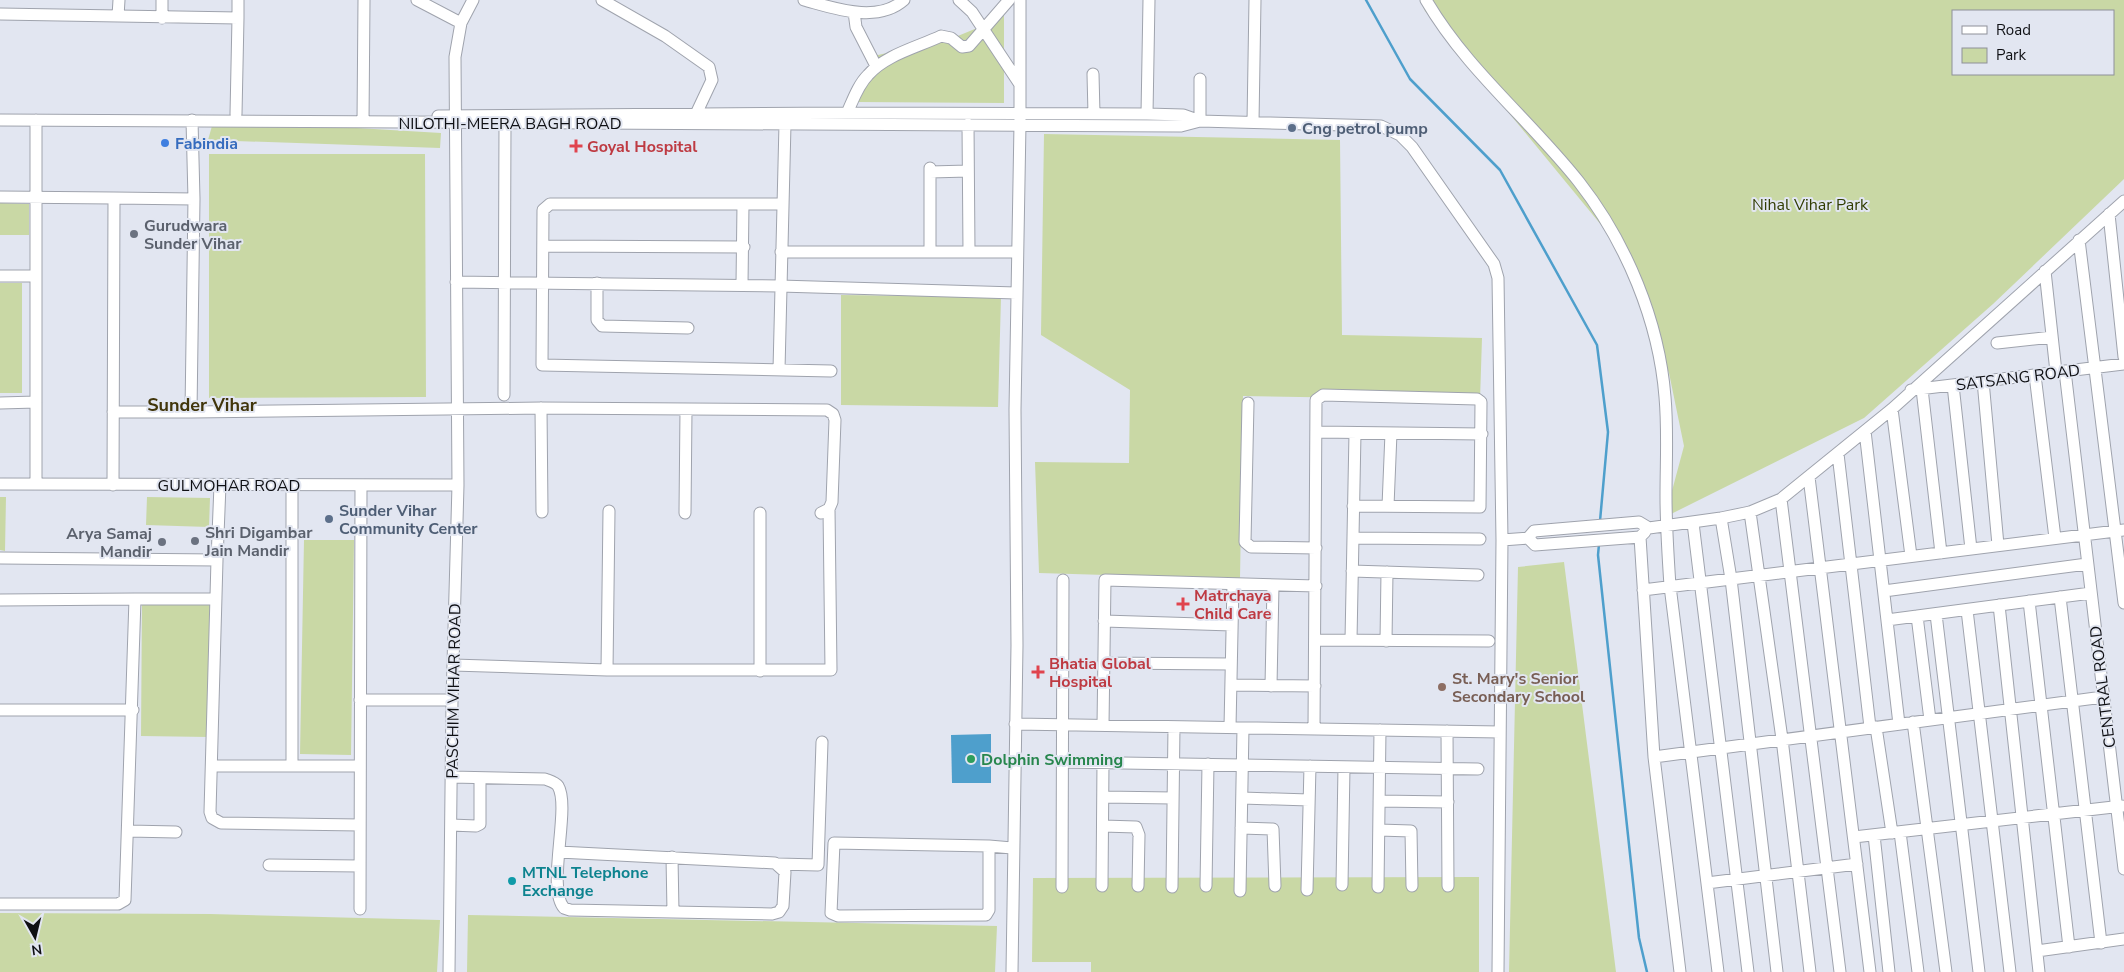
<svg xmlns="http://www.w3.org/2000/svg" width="2124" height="972" viewBox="0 0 2124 972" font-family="'Nunito Sans',sans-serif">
	<rect width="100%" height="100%" fill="#e2e6f1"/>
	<path fill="#c9d8a5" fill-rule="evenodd" d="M1420 0H2124V179L1993 304 1864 418 1665 517 1684 446 1669 373 1616 243 1425 11ZM1953 11H2113V74H1953Z
		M1004 1V103L857 102 878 55 953 38 982 26Z
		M212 126 357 128 441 133 440 148 208 140Z
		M1044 134 1340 140 1342 335 1482 338 1480 400 1243 396 1240 579 1039 573 1035 462 1129 463 1130 390 1041 335Z
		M209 154H425L426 397 209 398Z
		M0 203 29 204V235H0Z
		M0 283H22V393H0Z
		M841 295 1001 297 998 407 841 405Z
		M0 497H6L5 551 0 550Z
		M147 497 210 498 209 527 146 525Z
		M304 540H354L351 755 300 754Z
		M1564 562 1616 972H1509L1518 567Z
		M142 600H210L209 737 141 736Z
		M1479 877V972H1091V962H1032L1033 878Z
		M0 913 210 914 440 920 437 972H0Z
		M468 915 997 926 995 972H467Z"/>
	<path fill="#4e9fcc" d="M991 734V783H952L951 735Z"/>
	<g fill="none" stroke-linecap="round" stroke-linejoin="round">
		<path stroke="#4e9fcc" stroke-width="2.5" d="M1366 0 1410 79 1500 170 1597 345 1608 432 1600 521
			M1599 544 1598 555 1639 938 1647 972"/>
		<g stroke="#9fa3ad" stroke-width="13">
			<path id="minor" d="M162 0V18
				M417 0 461 23
				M602 0 665 36 709 67 712 80 696 114V119
				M804 0C834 8 877 24 904 0
				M959 0 972 12 1019 83
				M1426 0C1466 69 1530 120 1579 182 1626 242 1659 321 1665 397 1668 430 1666 463 1666 496 1666 526 1668 556 1670 586L1718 972
				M854 12 856 27 876 66
				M0 14 238 18V0
				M118 16 119 0
				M1093 74 1094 114
				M847 113C853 100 858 85 868 75 885 55 918 47 941 36L951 38 962 47 969 46 1009 0
				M236 114 238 18
				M1147 114 1149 0
				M438 116 847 113 1147 114 1183 115 1200 121
				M0 120 1181 126 1200 121 1381 126 1400 135 1412 147 1494 264 1498 278 1502 540 1498 972
				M1200 121V79
				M363 122 364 0
				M1253 122 1255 0
				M968 124 969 252
				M930 168V252
				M930 172 968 171
				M0 197 114 198 113 485
				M114 198 194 199 192 120
				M782 204H550L543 210 542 365 831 371
				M2109 214 2124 357
				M2079 240 2124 603
				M543 246 744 247
				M781 252H1017
				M2045 271 2056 372
				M0 276H35
				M456 282 780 286 1016 293
				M597 283V320L602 326 688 328
				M742 285 743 204
				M1997 343 2052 337
				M779 370 785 124
				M2065 371 2124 869
				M2035 375 2055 538
				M1983 381 1998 545
				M1953 385 1971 549
				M1922 389 1941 553
				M1911 390 2124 364
				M504 395 505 124
				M0 403 36 402
				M1248 403 1245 542 1251 547 1316 548
				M541 408 542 512
				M1892 409 1911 556
				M113 412H191L194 199
				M191 412 541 408 827 410 833 414 835 420 832 502 829 509 821 513
				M1865 431 1899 724
				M1317 432 1482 434
				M1838 454 1870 727
				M1809 477 1870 972
				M0 484 458 485
				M36 484V120
				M292 485V764
				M1781 499 1840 972
				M1388 506 1391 433
				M1750 512 1782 739 1810 972
				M685 513 686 410
				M760 513V671
				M1721 518 1731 579 1777 972
				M1693 523 1748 972
				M1640 537 1654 757 1680 972
				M1353 538 1480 539
				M1528 538 1535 545 1640 537 1645 532
				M1502 540 1528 538 1534 531 1639 522 1649 528 1721 518 1750 512 1781 499 1892 409 2124 201
				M0 558 217 560 220 485
				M217 560 210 812 212 818 221 823 360 825
				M1352 571 1478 575
				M1643 590 2124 530
				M1884 591 2087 564
				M2060 597 2101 943
				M135 599H216
				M0 600 135 599 125 900 118 904H0
				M2029 601 2069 947
				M1999 605 2039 972
				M1967 610 2010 972
				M1936 614 1979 972
				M1917 616 1930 720
				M1887 620 2091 593
				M1104 621 1232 625
				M1315 640 1489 641
				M1351 640 1355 433
				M1386 641 1387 572
				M1104 663 1231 664
				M453 665 607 670H831L829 509
				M607 670 609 511
				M1231 685 1315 686
				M1271 686 1273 585
				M360 700H452
				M0 710H133
				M1913 722 1946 972
				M1015 724 1500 732
				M1103 725 1105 580 1316 586
				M1230 727 1233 584
				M1876 727 1892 833
				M1314 729 1316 400 1323 395 1477 399 1481 402 1480 507 1353 506
				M1447 731 1448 886
				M1654 757 2103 697
				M1063 762 1478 769
				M212 766H360
				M451 777 545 779C550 781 555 782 558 786 571 807 546 888 564 908L570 910 772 914 779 912 783 906 785 872 775 863 559 852
				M1103 797 1173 798
				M1242 798 1309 800
				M1379 801 1448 802
				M451 825 476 826 480 824V778
				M1103 826 1136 827 1139 835 1138 886
				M1241 828 1273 829 1275 886
				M1379 830 1411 831 1412 886
				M129 831 176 832
				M1900 832 1918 972
				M1874 835 1889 972
				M1854 837 2122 806
				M989 846V910L986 915 838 916 831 913 834 843 989 846 1012 848
				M672 857 673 912
				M778 864 818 865 822 742
				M269 865 360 866
				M1707 883 1857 864
				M1342 885 1344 767
				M1102 886 1103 762
				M1206 886 1208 764
				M1062 887 1063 580
				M1172 887 1174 727
				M1378 887 1380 730
				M1307 890 1310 766
				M1240 891 1243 728
				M360 909 361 485
				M2037 951 2124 939
				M449 972 452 700 458 485 455 57 461 23 473 0
				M1012 972 1017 645 1015 410 1020 124V0"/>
		</g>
		<use href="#minor" stroke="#fff" stroke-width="11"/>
	</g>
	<g fill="#5c6f8a" stroke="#e2e6f1" stroke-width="2">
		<circle cx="1292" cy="128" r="5"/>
		<circle cx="329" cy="519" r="5"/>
	</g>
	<circle fill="#3f7fe0" stroke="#e2e6f1" stroke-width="2" cx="165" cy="143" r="5"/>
	<g fill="#e0444e" stroke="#e2e6f1" stroke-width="2">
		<path d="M573.5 138.5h5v5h5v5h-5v5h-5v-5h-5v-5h5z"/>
		<path d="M1180.5 596.5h5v5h5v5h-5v5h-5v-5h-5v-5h5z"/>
		<path d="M1035.5 664.5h5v5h5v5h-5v5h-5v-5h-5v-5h5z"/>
	</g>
	<g fill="#6b7280" stroke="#e2e6f1" stroke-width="2">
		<circle cx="134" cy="234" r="5"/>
		<circle cx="195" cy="541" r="5"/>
		<circle cx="162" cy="542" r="5"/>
	</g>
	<circle fill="#8d6e63" stroke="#e2e6f1" stroke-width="2" cx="1442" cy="687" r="5"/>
	<circle fill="#2e9e5b" stroke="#e2e6f1" stroke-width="2" cx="971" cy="759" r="5"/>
	<circle fill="#0f9aa8" stroke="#e2e6f1" stroke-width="2" cx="512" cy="881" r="5"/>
	<g text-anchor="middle" stroke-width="4" stroke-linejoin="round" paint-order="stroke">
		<g font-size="16" fill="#0f1014" stroke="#e2e6f1">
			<text x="510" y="129">NILOTHI-MEERA BAGH ROAD</text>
			<text transform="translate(2018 377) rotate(-7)" y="6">SATSANG ROAD</text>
			<text x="229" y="491">GULMOHAR ROAD</text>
			<text transform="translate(2102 687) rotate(-97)" y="6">CENTRAL ROAD</text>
			<text transform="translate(453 691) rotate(-89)" y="6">PASCHIM VIHAR ROAD</text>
		</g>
		<g font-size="16" font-weight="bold" fill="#4e5e75" stroke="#e2e6f1" text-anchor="start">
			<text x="1302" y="134">Cng petrol pump</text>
			<text x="339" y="516">Sunder Vihar<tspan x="339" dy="18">Community Center</tspan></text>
		</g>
		<g font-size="16" font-weight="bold" fill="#366cbe" stroke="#e2e6f1" text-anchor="start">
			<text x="175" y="149">Fabindia</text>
		</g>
		<g font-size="16" font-weight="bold" fill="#be3a42" stroke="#e2e6f1" text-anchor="start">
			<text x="587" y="152">Goyal Hospital</text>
			<text x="1194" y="601">Matrchaya<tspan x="1194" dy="18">Child Care</tspan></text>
			<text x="1049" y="669">Bhatia Global<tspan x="1049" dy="18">Hospital</tspan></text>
		</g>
		<g font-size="16" fill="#313d02" stroke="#e2e6f1">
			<text x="1810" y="210">Nihal Vihar Park</text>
		</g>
		<g font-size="16" font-weight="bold" fill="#5b616d" stroke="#e2e6f1" text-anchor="start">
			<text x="144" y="231">Gurudwara<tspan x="144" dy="18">Sunder Vihar</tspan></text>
			<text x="205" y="538">Shri Digambar<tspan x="205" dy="18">Jain Mandir</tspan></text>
			<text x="152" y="539" text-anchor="end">Arya Samaj<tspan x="152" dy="18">Mandir</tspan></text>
		</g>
		<g font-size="16" font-weight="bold" fill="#785e54" stroke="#e2e6f1" text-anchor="start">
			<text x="1452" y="684">St. Mary's Senior<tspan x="1452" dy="18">Secondary School</tspan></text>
		</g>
		<g font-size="16" font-weight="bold" fill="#27864d" stroke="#e2e6f1" text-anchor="start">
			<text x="981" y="765">Dolphin Swimming</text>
		</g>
		<g font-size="16" font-weight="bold" fill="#0d838f" stroke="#e2e6f1" text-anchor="start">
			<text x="522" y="878">MTNL Telephone<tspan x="522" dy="18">Exchange</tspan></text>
		</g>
		<g font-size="18" font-weight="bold" fill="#41350a" stroke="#e2e6f1">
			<text x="202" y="411">Sunder Vihar</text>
		</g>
	</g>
	<rect x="1952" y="10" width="162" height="65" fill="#e2e6f1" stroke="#8e9099"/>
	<rect x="1962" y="26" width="25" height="8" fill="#ffffff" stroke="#8e9099"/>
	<text x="1996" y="35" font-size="15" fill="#0f1014">Road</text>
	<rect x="1962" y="48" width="25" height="15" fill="#c9d8a5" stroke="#8e9099"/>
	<text x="1996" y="60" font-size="15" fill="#0f1014">Park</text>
	<g transform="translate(35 937) rotate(172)" stroke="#e2e6f1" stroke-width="4" paint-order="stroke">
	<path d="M0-4L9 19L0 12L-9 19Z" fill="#0f1014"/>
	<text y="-8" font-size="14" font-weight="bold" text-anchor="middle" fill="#0f1014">N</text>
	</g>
</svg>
